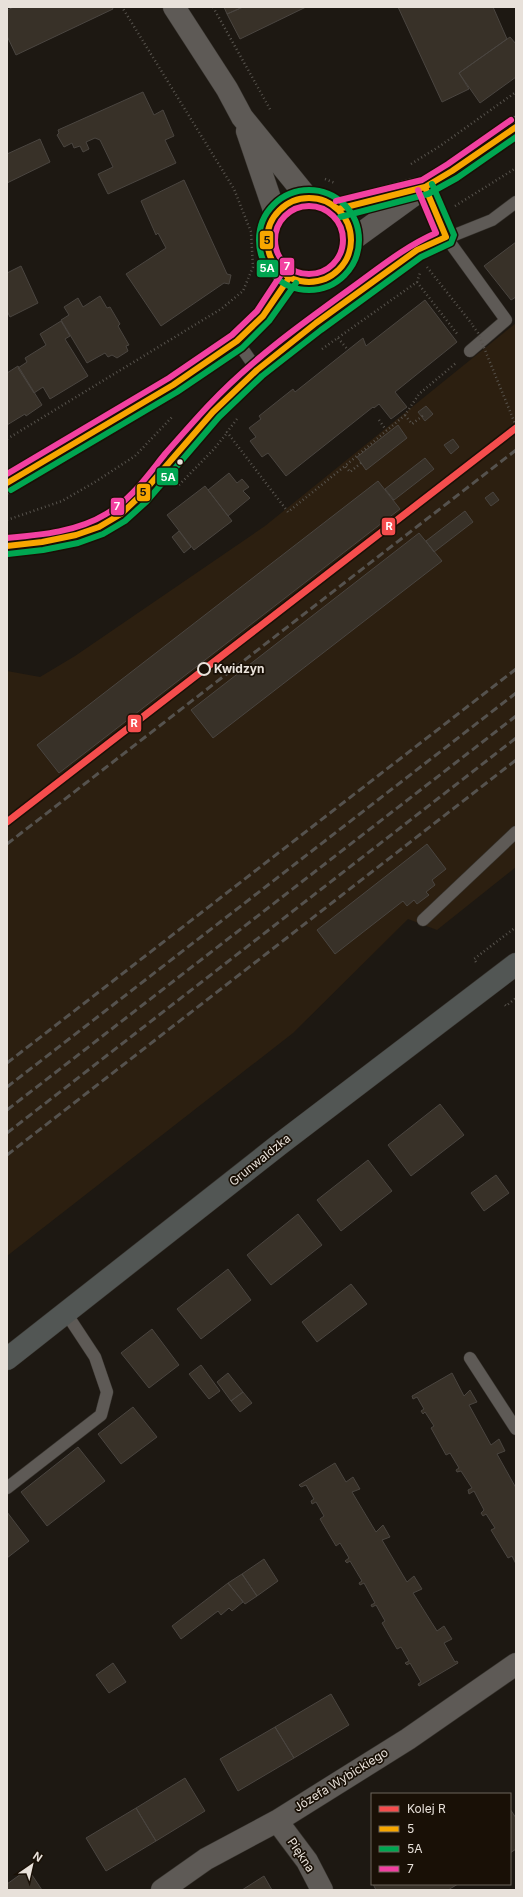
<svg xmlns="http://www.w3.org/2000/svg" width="523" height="1897" viewBox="0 0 523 1897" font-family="Inter,sans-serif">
	<rect width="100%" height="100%" fill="#1d1812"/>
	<path fill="#2c1f10" d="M516 323V867L437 930 408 919 293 1033 7 1256V671L40 677 75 656 265 526Z"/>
	<path fill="#383128" stroke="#4a4540" d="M14 7H112L113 9 16 55 7 36V10Z
		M224 7H243L227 14Z
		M243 7H306L240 39 227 14Z
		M398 7H493L507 39 459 73 469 89 442 102Z
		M510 37 516 44V77L480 103 459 73Z
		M143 92 154 115 163 110 174 136 165 140 176 163 108 194 98 174 113 167 100 140 95 138 86 142 89 149 83 152 80 146 74 148 72 143 64 147 57 135 59 133 58 130Z
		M40 139 50 162 7 183V154Z
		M184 180 227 274 231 275 229 284 224 283 161 326 126 274 166 248 158 233 156 235 141 201Z
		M516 242V297L511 300 484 266Z
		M21 266 38 303 10 317 7 311V273Z
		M100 296 107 308 110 307 120 324 118 326 129 345 126 346 128 351 117 358 112 355 108 357 105 353 87 363 61 320 69 315 64 307 78 298 83 307Z
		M425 300 457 342 395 392 407 407 391 419 379 404 374 408 373 407 286 476 268 453 262 457 250 441 256 437 249 428 261 419 259 416 293 389 295 392 363 338 366 346Z
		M61 321 70 336 65 339 88 376 50 399 43 387 34 393 18 368 27 362 25 358 46 345 40 334Z
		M18 366 42 405 26 416 25 414 7 425V373Z
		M426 406 433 414 425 421 418 412Z
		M398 425 407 438 366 470 357 457Z
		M453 439 459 447 451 454 444 445Z
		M425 458 434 469 394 500 385 489Z
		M229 473 237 483 242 479 249 487 243 491 250 498 228 516 208 490Z
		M378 481 400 509 59 773 37 745Z
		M205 486 232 521 194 550 167 515Z
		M493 492 499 500 491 506 485 498Z
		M465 511 473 522 434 552 426 541Z
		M179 531 191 547 184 553 172 537Z
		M419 533 442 561 213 738 191 710Z
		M427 844 446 869 432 880 435 885 426 892 429 895 417 904 414 900 407 906 403 901 335 954 317 930Z
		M440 1104 464 1135 411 1176 388 1145Z
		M368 1160 392 1191 341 1231 317 1200Z
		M496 1175 509 1193 484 1211 471 1193Z
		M298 1214 322 1245 271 1285 247 1255Z
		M228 1269 251 1300 201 1339 177 1309Z
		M351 1284 367 1304 317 1342 302 1322Z
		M152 1329 179 1365 149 1388 121 1353Z
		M201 1365 220 1391 209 1399 189 1374Z
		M228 1373 243 1392 231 1401 217 1382Z
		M452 1373 464 1396 470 1390 477 1402 469 1405 491 1445 499 1439 505 1451 497 1454 516 1488V1564L512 1556 508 1558 491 1530 495 1528 486 1514 483 1516 481 1513 484 1510 474 1491 469 1494 468 1490 472 1488 461 1471 457 1472 456 1470 459 1468 450 1453 446 1455 431 1428 434 1426 425 1412 423 1414 421 1411 424 1409 417 1397 413 1399 412 1396Z
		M243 1392 252 1403 240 1412 231 1401Z
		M133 1407 157 1437 121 1464 98 1434Z
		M78 1447 105 1481 47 1526 21 1492Z
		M335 1463 346 1482 353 1477 360 1489 352 1492 376 1532 383 1525 390 1537 382 1540 407 1582 414 1576 422 1589 413 1593 437 1631 444 1626 452 1639 444 1643 455 1662 457 1661 458 1663 419 1686 418 1684 421 1682 410 1663 407 1665 405 1663 409 1661 401 1647 397 1649 382 1623 385 1621 376 1605 372 1607 371 1605 375 1603 364 1583 360 1585 359 1583 362 1581 350 1561 347 1563 345 1561 349 1558 340 1543 336 1546 320 1519 324 1516 316 1502 312 1504 311 1501 314 1499 306 1485 301 1487 299 1485Z
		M7 1512 29 1541 7 1558Z
		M264 1559 278 1581 257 1596 242 1574Z
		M242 1574 257 1596 245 1604 228 1583Z
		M228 1583 243 1602 232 1611 229 1608 221 1615 218 1611 181 1639 172 1626Z
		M113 1663 126 1682 109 1693 96 1675Z
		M331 1694 349 1725 294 1758 275 1727Z
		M275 1727 294 1758 238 1791 220 1759Z
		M185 1778 205 1811 156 1841 136 1808Z
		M136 1808 156 1841 106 1871 86 1838Z
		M510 1809 516 1818V1849L510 1853Z
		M28 1869 42 1890H7V1884Z
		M264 1876 272 1890H242Z
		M373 1884H458L448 1890H376Z"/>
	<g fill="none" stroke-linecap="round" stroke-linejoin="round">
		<g stroke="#38342f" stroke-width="13">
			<path id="lane" d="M425 187 446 237 506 320 470 351
				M237 341 257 370
				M7 546 46 543 70 537 99 527 120 514 143 493 227 397 257 370 417 250 492 220 516 202
				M423 920 516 832
				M470 1358 516 1429
				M7 1488 101 1415 107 1392 95 1357 66 1313"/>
		</g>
		<g stroke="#38342f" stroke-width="23">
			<path id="street" d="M174 7 227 89 242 117 307 197
				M247 131 275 213
				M267 240a42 42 0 1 1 84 0a42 42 0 1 1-84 0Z
				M338 209 414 189
				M352 240 425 187 452 171 516 127
				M7 483 173 385 237 341 263 316 289 278
				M277 1821 307 1861 322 1890
				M162 1890 206 1859 277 1821 408 1739 516 1664"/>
		</g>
		<g stroke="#38342f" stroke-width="23">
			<path id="primary" d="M7 1359 280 1144 516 964"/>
		</g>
		<path stroke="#58544e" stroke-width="2.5" stroke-dasharray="1 3" stroke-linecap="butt" d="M213 7 271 111
			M411 164 440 146 516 92
			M325 179 335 183
			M455 206 516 168
			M427 267 472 324
			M417 282 458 335
			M338 338 348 350
			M322 349 417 282 420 273
			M405 415 412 424 425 414
			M237 419 227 432 288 512 345 466
			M379 420 386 430
			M7 439 221 309 243 291 253 267 251 232 234 189 122 7
			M361 463 350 472 345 466 405 415 419 394 456 363
			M179 485 214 449 227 433
			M7 520 62 501 95 482 135 456 173 416
			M476 962 474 959 516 927
			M505 1005 506 1006 516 998"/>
		<use href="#lane" stroke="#5e5a56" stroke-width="12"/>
		<use href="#street" stroke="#5e5a56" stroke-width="22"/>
		<use href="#primary" stroke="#525654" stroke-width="22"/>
		<path stroke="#55524e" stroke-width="3" stroke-dasharray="8 4" stroke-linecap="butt" d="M7 844 516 450
			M7 1063 516 669
			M7 1087 516 693
			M7 1110 516 716
			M7 1133 516 738
			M7 1155 516 760"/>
		<path stroke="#58544e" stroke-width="2.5" stroke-dasharray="1 3" stroke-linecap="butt" d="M473 326 478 333 516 426"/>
		<g stroke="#191006" stroke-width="9">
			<path id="bus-1" d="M267 240a42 42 0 1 1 84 0a42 42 0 1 1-84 0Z
				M338 209 425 187 452 171 516 127
				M7 483 173 385 237 341 263 316 289 278
				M7 546 42 542 76 535 99 527 121 514 140 496 213 412 257 370 316 323 417 250 446 237 425 187"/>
		</g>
		<g stroke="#191006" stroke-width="9">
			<path id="bus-2" d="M259 240a50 50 0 1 1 100 0a50 50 0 1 1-100 0Z
				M340 217 428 194 457 178 516 137
				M11 490 177 392 242 348 269 321 296 283
				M8 554 43 550 78 543 103 534 125 521 146 502 219 417 262 376 321 330 421 257 451 243 454 235 432 184"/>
		</g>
		<g stroke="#191006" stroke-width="9">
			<path id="bus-3" d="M336 201 422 180 448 164 511 120
				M275 240a34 34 0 1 1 68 0a34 34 0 1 1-68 0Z
				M7 474 169 378 232 335 257 311 282 273
				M7 538C40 535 77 532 106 514 131 500 148 475 165 454 179 438 193 422 208 406 250 361 300 325 350 289 378 269 404 247 436 233L418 190"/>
		</g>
		<use href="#bus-1" stroke="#f7a600" stroke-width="6"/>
		<use href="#bus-2" stroke="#00a651" stroke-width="6"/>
		<use href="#bus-3" stroke="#f240a1" stroke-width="6"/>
		<g stroke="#191006" stroke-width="10">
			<path id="rail-1" d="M7 822 516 428"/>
		</g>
		<use href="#rail-1" stroke="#f54d4d" stroke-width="7"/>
	</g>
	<circle fill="#e8e1da" stroke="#191006" stroke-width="1.5" cx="180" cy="462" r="3.5"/>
	<circle fill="#191006" stroke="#e8e1da" stroke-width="2" cx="204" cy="669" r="6"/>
	<g text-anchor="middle" stroke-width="3.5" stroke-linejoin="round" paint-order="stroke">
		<g font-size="12" font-weight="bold" fill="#e8e1da" stroke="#191006" text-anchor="start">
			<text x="214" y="673">Kwidzyn</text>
		</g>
		<g font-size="12" fill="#e8e1da" stroke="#191006">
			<text transform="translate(260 1160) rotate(-39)" y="4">Grunwaldzka</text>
			<text transform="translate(341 1780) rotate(-32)" y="4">Józefa Wybickiego</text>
			<text transform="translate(301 1855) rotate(56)" y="4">Piękna</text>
		</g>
	</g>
	<g stroke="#191006" stroke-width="1.5">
		<rect x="259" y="230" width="15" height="20" rx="4" fill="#f7a600"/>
		<rect x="279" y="257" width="16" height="19" rx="4" fill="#f240a1"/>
		<rect x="256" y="259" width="23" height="19" rx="4" fill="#00a651"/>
		<rect x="156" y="467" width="23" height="19" rx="4" fill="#00a651"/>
		<rect x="136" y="483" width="15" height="19" rx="4" fill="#f7a600"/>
		<rect x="110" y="497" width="15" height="19" rx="4" fill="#f240a1"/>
		<rect x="381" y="517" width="15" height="19" rx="4" fill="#f54d4d"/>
		<rect x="127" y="714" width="15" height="19" rx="4" fill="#f54d4d"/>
	</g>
	<g font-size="11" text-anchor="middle" font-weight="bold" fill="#fff">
		<text x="287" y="270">7</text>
		<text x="267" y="272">5A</text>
		<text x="168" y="481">5A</text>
		<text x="117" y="510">7</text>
		<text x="389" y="530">R</text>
		<text x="134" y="727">R</text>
	</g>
	<g font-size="11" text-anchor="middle" font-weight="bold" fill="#111">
		<text x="267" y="244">5</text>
		<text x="143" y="496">5</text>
	</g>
	<rect width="523" height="1897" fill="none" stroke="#e8e1da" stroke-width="16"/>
	<rect x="371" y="1793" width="140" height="92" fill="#191006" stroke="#6c645b"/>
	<rect x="379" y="1806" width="20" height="6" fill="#f54d4d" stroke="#6c645b"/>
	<text x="407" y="1813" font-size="12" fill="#e8e1da">Kolej R</text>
	<rect x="379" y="1826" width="20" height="6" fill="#f7a600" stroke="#6c645b"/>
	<text x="407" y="1833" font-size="12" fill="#e8e1da">5</text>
	<rect x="379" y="1846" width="20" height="6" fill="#00a651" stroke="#6c645b"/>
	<text x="407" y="1853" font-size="12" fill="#e8e1da">5A</text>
	<rect x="379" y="1866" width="20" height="6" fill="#f240a1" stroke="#6c645b"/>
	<text x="407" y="1873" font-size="12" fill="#e8e1da">7</text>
	<g transform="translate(32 1865) rotate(34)" stroke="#191006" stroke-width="3" paint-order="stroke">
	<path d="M0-3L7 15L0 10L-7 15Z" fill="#e8e1da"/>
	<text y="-6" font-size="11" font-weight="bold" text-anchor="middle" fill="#e8e1da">N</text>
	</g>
</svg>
